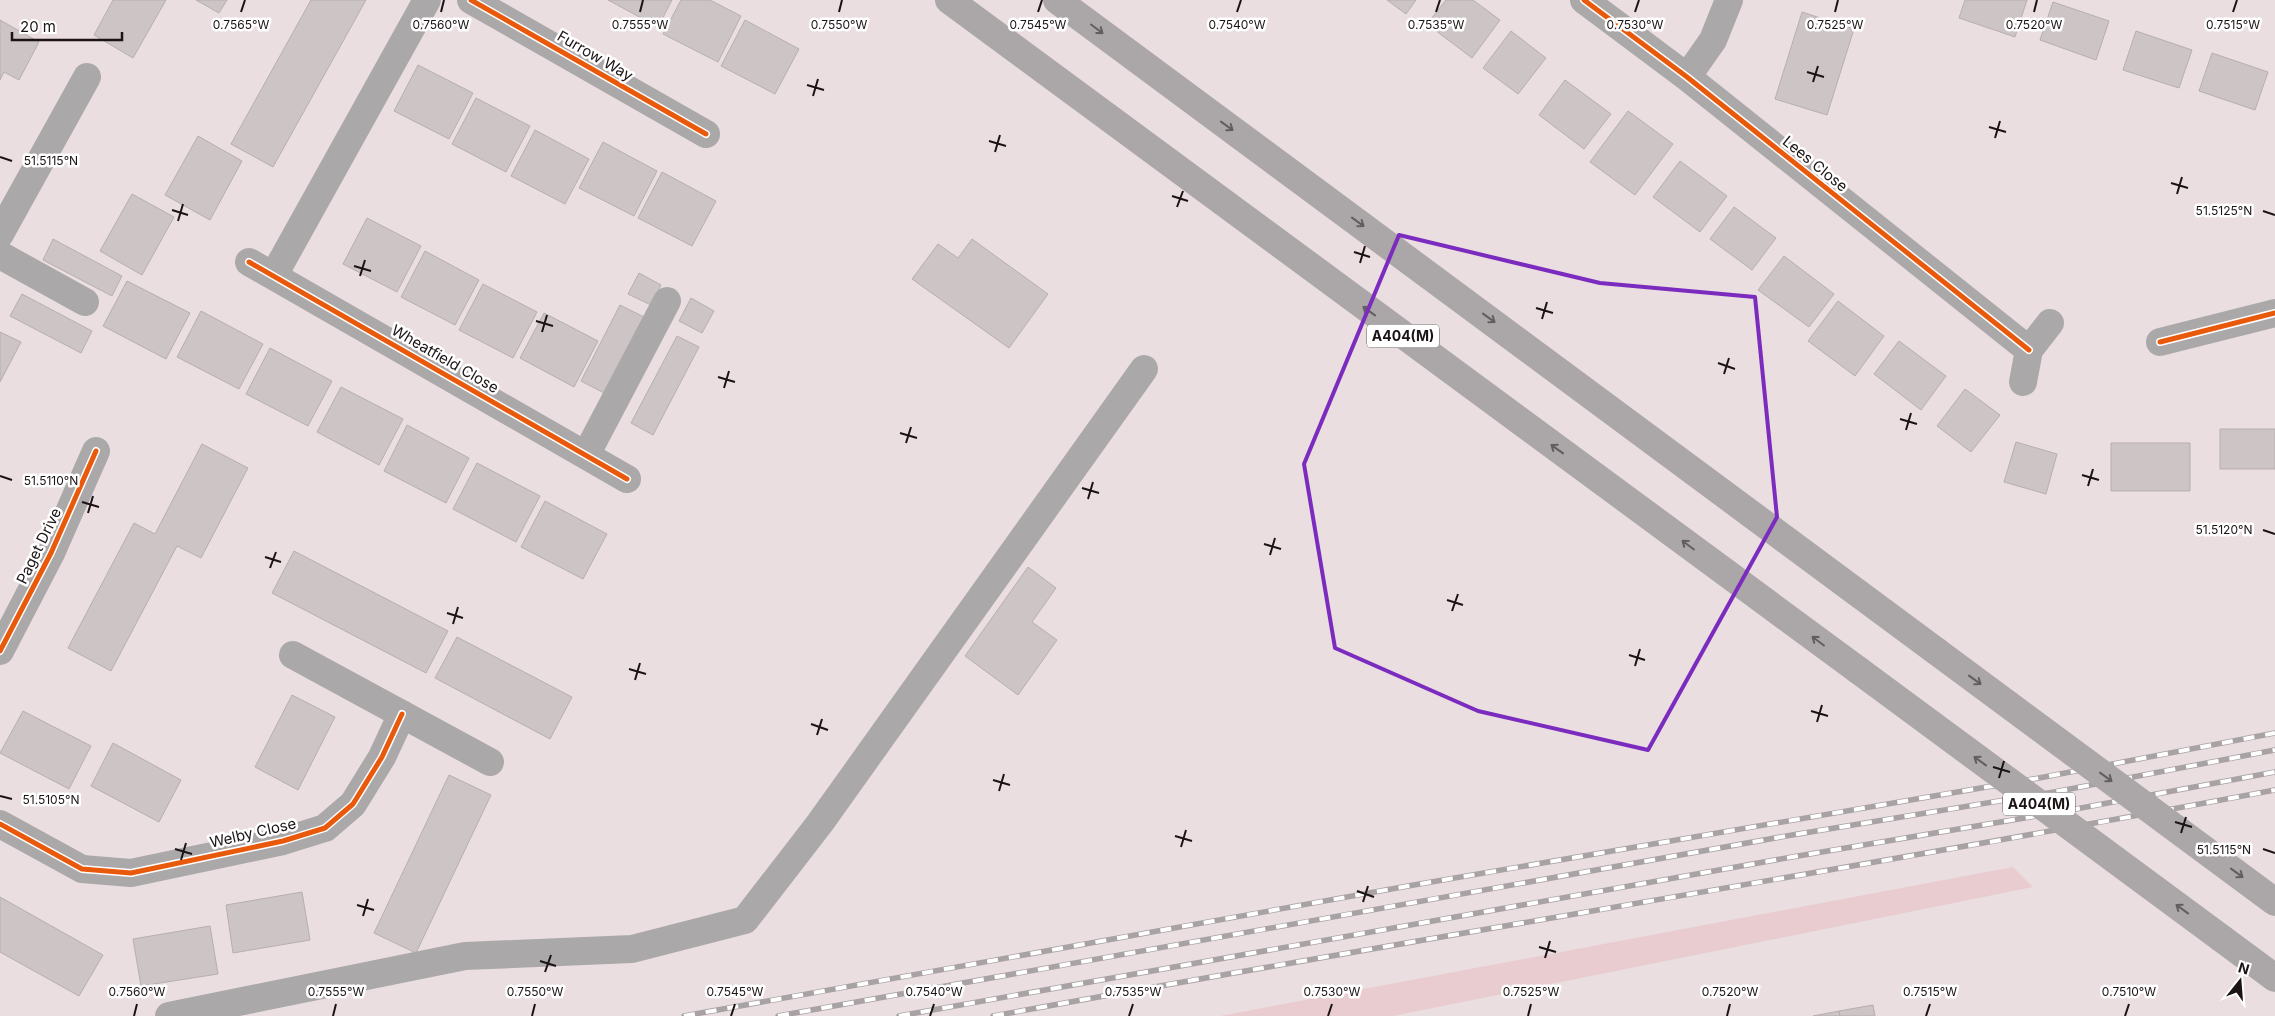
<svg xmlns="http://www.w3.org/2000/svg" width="2275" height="1016" viewBox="0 0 2275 1016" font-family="Inter,sans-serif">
	<rect width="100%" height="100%" fill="#eadee0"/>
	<path fill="#e9ccd0" d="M2013 867 2033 887 1393 1016H1220Z"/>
	<path fill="#cdc4c5" stroke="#b7aeaf" d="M113 0H166L133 58 94 35Z
		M196 0H227L219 13Z
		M311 0H366L273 167 231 144Z
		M608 0H672L658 27Z
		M681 0H710L741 16 718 62 663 34Z
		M1387 0H1416L1406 14Z
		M1446 0H1473L1500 20 1472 58 1427 24Z
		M1965 0H2027L2015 37 1959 18Z
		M2053 2 2109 21 2096 60 2040 40Z
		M1802 12 1854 29 1827 115 1775 99Z
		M0 20 39 42 19 80 4 72 0 80Z
		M745 20 799 49 775 94 721 66Z
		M1511 31 1546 58 1518 94 1483 68Z
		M2136 31 2192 50 2179 88 2123 70Z
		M2212 53 2268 72 2255 110 2199 91Z
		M418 65 473 93 449 139 394 111Z
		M1565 80 1611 114 1584 149 1539 115Z
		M476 98 530 126 506 172 452 144Z
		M1628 111 1673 144 1635 195 1590 162Z
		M535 130 589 159 565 204 511 176Z
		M198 136 242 161 210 220 165 195Z
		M603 142 657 171 634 216 579 188Z
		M1680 161 1727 196 1700 232 1653 197Z
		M662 172 716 201 692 246 638 218Z
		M132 194 174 217 142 275 100 251Z
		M1734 207 1776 238 1752 270 1710 239Z
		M367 218 421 246 397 292 343 264Z
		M53 239 122 276 112 296 43 260Z
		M972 239 1048 294 1009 348 912 279 938 244 958 258Z
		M425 251 479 280 455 325 401 297Z
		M1784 256 1834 294 1809 327 1758 290Z
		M639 273 661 285 651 305 628 294Z
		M127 281 190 313 166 359 103 326Z
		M483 284 537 312 513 358 459 330Z
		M22 294 92 331 81 353 10 316Z
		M691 298 714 311 702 333 679 321Z
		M1838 301 1884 336 1855 376 1808 341Z
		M620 305 644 317 604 393 581 381Z
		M201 311 263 344 239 389 177 357Z
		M544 313 598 341 574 387 520 358Z
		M0 332 21 342 0 382Z
		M677 336 699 347 653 435 631 423Z
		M1899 341 1946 376 1921 410 1874 374Z
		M270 348 332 381 308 426 246 394Z
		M341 387 403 419 379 465 317 432Z
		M1965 389 2000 415 1971 452 1937 426Z
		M407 425 469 458 446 503 384 471Z
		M2220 429H2275V469H2220Z
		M2016 442 2057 454 2046 494 2004 482Z
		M2111 443H2190V491H2111Z
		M202 444 248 468 201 558 177 546 111 671 68 648 134 523 155 534Z
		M477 463 540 496 516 542 453 509Z
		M545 501 607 534 583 579 521 547Z
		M294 551 448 631 426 673 272 593Z
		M1028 567 1056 588 1032 622 1057 640 1018 695 965 656Z
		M457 637 572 697 550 739 435 678Z
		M292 695 335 717 298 790 255 767Z
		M23 711 91 746 69 789 0 753Z
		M113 743 181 780 159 822 91 786Z
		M449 775 491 795 416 953 374 933Z
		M302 892 310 940 233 953 226 905Z
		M0 897 103 955 79 996 0 952Z
		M210 926 218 974 141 986 133 939Z
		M1873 1005 1875 1016H1840L1839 1011Z
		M1839 1011 1840 1016H1813Z"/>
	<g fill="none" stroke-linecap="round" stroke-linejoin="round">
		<path stroke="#aba8aa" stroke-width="28" d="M471 0 706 134
			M1584 0 1687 77 2029 350
			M1687 77 1713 40 1729 0
			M0 234 87 77
			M0 255 85 302
			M249 262 627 479
			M274 275 427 0
			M2160 342 2275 313
			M2023 382 2029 350 2050 323
			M586 455 667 301
			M0 651 51 553 96 451
			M293 655 490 762
			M0 824 82 869 131 873 283 841 325 828 353 804 382 757 402 714
			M169 1016 465 956 632 949 745 920 820 823 1144 369"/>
		<path stroke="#aba7a9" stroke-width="28" d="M949 0 1858 670
			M1057 0 1936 651
			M2221 938 2275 978"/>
		<g stroke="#a8a2a4" stroke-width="5.5">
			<path id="rail" d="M684 1016 1408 886 2039 778 2275 733
				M778 1016 1792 835 2054 792 2275 750
				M899 1016 1792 857 2054 813 2275 772
				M993 1016C1420 938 1849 870 2275 790"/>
		</g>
		<use href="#rail" stroke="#fff" stroke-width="4" stroke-dasharray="11" stroke-linecap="butt"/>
		<path stroke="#aba7a9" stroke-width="28" d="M1936 651 2275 902
			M1858 670 2221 938"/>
		<g stroke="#fff" stroke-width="8">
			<path id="cycleway" d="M471 0 706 134
				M1584 0 1687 77 2029 350
				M249 262 627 479
				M2160 342 2275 313
				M0 651 51 553 96 451
				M0 824 82 869 131 873 283 841 325 828 353 804 382 757 402 714"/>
		</g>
		<use href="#cycleway" stroke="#e8590c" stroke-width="5"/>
	</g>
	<defs><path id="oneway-shaft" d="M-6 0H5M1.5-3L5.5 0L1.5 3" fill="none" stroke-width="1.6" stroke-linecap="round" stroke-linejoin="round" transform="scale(1.25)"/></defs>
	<g stroke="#635d5e">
		<use href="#oneway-shaft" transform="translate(1097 29) rotate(37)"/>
		<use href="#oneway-shaft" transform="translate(1227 126) rotate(36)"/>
		<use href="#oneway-shaft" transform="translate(1358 222) rotate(36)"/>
		<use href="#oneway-shaft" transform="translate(1369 311) rotate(-144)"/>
		<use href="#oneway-shaft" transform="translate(1489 318) rotate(36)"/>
		<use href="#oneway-shaft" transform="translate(1557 449) rotate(-144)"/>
		<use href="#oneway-shaft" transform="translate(1688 545) rotate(-143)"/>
		<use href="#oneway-shaft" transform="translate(1818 641) rotate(-143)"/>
		<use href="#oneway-shaft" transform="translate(1975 680) rotate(36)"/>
		<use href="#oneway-shaft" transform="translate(1980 761) rotate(-144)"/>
		<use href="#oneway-shaft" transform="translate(2106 777) rotate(36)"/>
		<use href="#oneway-shaft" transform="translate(2237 873) rotate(36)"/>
		<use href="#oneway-shaft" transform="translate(2182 909) rotate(-144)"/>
	</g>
	<path fill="none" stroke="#7b2cbf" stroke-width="4" stroke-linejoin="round" d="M1399 235 1600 283 1755 297 1777 517 1648 750 1478 711 1335 648 1304 464Z"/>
	<path fill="none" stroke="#1b1314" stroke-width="2" d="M241 12 245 0M441 12 444 0M640 12 643 0M839 12 842 0M1038 12 1042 0M1237 12 1241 0M1436 12 1440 0M1635 12 1639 0M1835 12 1838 0M2034 12 2037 0M2233 12 2237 0M1807 72 1824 77M1813 82 1818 66M807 85 824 90M813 96 818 79M1989 127 2006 132M1995 138 2000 121M989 141 1006 146M995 152 1000 135M0 157 12 161M2171 183 2188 188M2177 194 2182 177M1172 196 1188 201M1177 207 1183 191M172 210 188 215M2263 211 2275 215M178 221 183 204M1354 252 1370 257M1360 263 1365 246M354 266 371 271M360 276 365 260M1536 308 1553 313M1542 319 1547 302M536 321 553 326M542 332 547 315M1718 363 1735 369M1724 374 1729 358M718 377 735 382M724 388 729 371M1900 419 1917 424M1906 430 1911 413M900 433 917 438M906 443 911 427M2082 475 2099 480M0 476 12 480M2088 486 2093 469M1082 488 1099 493M1088 499 1093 482M82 502 99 507M88 513 93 496M2263 530 2275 534M1264 544 1281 549M1270 555 1275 538M265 557 281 562M270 568 276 552M1447 600 1463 605M1452 611 1458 594M447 613 463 618M453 624 458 607M1629 655 1645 660M1635 666 1640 649M629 669 646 674M635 680 640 663M1811 711 1828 716M1817 722 1822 705M811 724 828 730M817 735 822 719M1993 767 2010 772M1999 778 2004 761M993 780 1010 785M999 791 1004 774M0 796 12 799M2175 822 2192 827M2181 833 2186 817M1175 836 1192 841M1181 847 1186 830M175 849 192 854M2263 849 2275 853M181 860 186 843M1357 891 1374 897M1363 902 1368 886M357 905 374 910M363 916 368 899M1539 947 1556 952M1545 958 1550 941M540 961 556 966M545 972 551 955M134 1016 137 1004M333 1016 336 1004M532 1016 535 1004M731 1016 735 1004M930 1016 934 1004M1129 1016 1133 1004M1328 1016 1332 1004M1528 1016 1531 1004M1727 1016 1730 1004M1926 1016 1930 1004M2125 1016 2129 1004"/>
	<g text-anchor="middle" stroke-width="5" stroke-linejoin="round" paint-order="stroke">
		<g fill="#fff" stroke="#5f5a5a" stroke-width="1">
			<rect x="1367" y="324.5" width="72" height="23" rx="4"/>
			<rect x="2003" y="792.5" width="72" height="23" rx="4"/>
		</g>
		<g font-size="14" font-weight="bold" fill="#1b1314">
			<text x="1403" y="341">A404(M)</text>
			<text x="2039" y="809">A404(M)</text>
		</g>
		<g font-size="15" fill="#1b1314" stroke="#fff">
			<text transform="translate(595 56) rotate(30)" y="5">Furrow Way</text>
			<text transform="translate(1815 164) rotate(39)" y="5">Lees Close</text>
			<text transform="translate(445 359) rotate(30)" y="5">Wheatfield Close</text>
			<text transform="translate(39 546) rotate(-64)" y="5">Paget Drive</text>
			<text transform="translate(253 833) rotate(-13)" y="5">Welby Close</text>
		</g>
	</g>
	<g font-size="12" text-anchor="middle" fill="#1b1314" stroke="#fff" stroke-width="5" stroke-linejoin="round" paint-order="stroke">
		<text x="241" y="29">0.7565°W</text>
		<text x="441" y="29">0.7560°W</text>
		<text x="640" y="29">0.7555°W</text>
		<text x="839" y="29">0.7550°W</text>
		<text x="1038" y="29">0.7545°W</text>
		<text x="1237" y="29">0.7540°W</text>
		<text x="1436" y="29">0.7535°W</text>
		<text x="1635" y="29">0.7530°W</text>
		<text x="1835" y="29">0.7525°W</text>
		<text x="2034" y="29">0.7520°W</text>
		<text x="2233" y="29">0.7515°W</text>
		<text x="51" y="165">51.5115°N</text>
		<text x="2224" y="215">51.5125°N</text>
		<text x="51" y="485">51.5110°N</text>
		<text x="2224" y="534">51.5120°N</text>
		<text x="51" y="804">51.5105°N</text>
		<text x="2224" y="854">51.5115°N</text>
		<text x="137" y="996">0.7560°W</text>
		<text x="336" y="996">0.7555°W</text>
		<text x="535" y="996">0.7550°W</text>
		<text x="735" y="996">0.7545°W</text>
		<text x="934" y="996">0.7540°W</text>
		<text x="1133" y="996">0.7535°W</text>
		<text x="1332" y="996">0.7530°W</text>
		<text x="1531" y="996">0.7525°W</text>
		<text x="1730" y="996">0.7520°W</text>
		<text x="1930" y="996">0.7515°W</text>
		<text x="2129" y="996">0.7510°W</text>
	</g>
	<g transform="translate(2240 981) rotate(17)" stroke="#ffffff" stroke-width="4" paint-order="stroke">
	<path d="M0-4L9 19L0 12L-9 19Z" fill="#1b1314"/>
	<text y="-8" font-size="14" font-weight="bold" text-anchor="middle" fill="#1b1314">N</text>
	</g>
	<path d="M12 32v8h110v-8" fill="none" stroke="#1b1314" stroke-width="2.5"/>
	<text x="20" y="32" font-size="15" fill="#1b1314" stroke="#ffffff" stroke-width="4" paint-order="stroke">20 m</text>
</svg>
